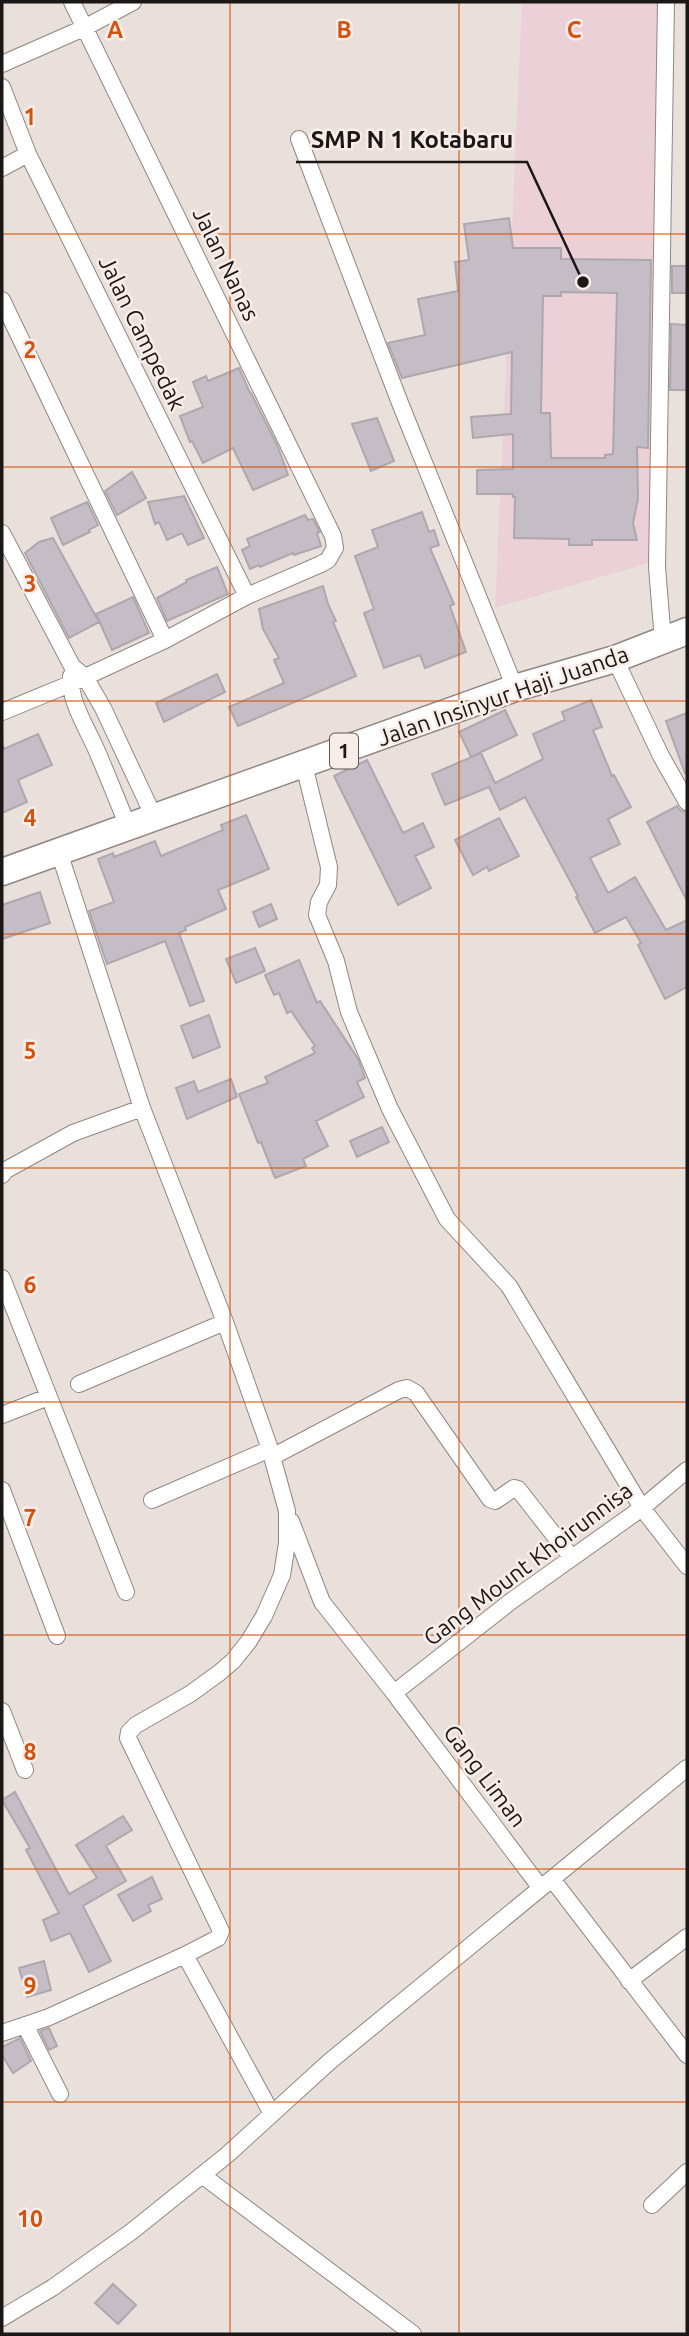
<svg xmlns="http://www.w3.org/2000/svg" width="689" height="2336" viewBox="0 0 689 2336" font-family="Ubuntu,sans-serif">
	<rect width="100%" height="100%" fill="#eae0db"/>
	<path fill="#ebd1d7" d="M522 2H660L652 562 495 608Z"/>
	<path fill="#c5bdc5" stroke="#aea7ae" stroke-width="2" fill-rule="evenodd" d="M509 218 513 248H561V259L651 260 648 448 637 447 638 499 633 523 637 540H592V545H569V539L514 538 515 497H513V494H477V470L513 469V434L473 438 471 417 511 414 512 352 402 378 388 343 425 335 418 299 458 291 455 262 469 260 464 224ZM561 292 617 293 613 454 605 455V458H551L550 413H541L543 296H561Z
		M672 266H687V293H672Z
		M671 324 687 325V390H670Z
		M239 368 250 393H251L278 447 288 475 253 490 233 448 203 463 192 441 190 442 180 416 203 407 193 382 206 376 208 381Z
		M377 418 394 461 371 471 352 424Z
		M132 472 146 498 117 515 105 491Z
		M184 496 204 538 188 545 182 533 167 540 159 522 155 524 148 502Z
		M87 502 98 525 89 530 90 532 63 545 51 518Z
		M422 512 429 532 434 530 439 545 430 548 454 604 450 606 466 652 425 668 420 655 384 668 364 613 374 609 355 556 378 547 372 530Z
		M305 515 308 520 313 519 320 532 317 533 321 546 294 555 293 553 260 567 259 565 250 569 242 550 250 546 247 539Z
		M53 538 99 622 69 638 25 553 39 542Z
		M217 567 228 594 167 621 157 598 187 582 186 580Z
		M323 586 328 604 336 621 333 622 356 676 238 726 229 707 284 683 274 660 279 658 263 629 259 609Z
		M133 597 149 633 112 650 96 614Z
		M217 674 225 692 164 722 156 703Z
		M591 700 602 727 593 730 612 776 614 775 631 807 608 819 620 844 590 858 608 893 635 877 666 930 687 920V987L665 999 638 945 641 943 626 917 595 933 576 897 578 896 525 797 500 810 489 787 445 805 432 774 481 753 495 783 543 759 533 734 565 720 562 712Z
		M505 710 517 735 471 757 459 732Z
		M687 713V772L685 773 666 721Z
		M38 734 52 765 18 780 27 802 2 813V743L4 749Z
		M367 760 403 833 423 823 434 847 415 856 431 888 398 905 334 776Z
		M677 806 681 811 687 812V901L647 822Z
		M246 815 269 869 218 890 226 909 185 927 186 930 179 933 204 1001 190 1006 165 941 107 964 89 911 114 902 98 859 113 853 114 857 155 841 161 856 223 830 221 825Z
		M499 818 519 856 489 871 487 867 473 875 455 840Z
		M40 892 50 923 2 939V905Z
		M271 904 277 919 259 927 253 912Z
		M255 948 265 971 236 983 226 959Z
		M299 960 317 1003 320 1001 358 1059 365 1078 357 1082 364 1097 316 1121 328 1146 303 1159 306 1166 275 1178 261 1142 258 1143 239 1094 268 1083 265 1077 315 1053 312 1048 315 1046 291 1011 287 1013 279 993 274 995 265 975Z
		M209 1015 220 1047 193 1058 181 1026Z
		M231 1079 237 1097 187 1119 176 1088 194 1081 198 1092Z
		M382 1127 389 1142 357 1157 350 1141Z
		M15 1792 69 1894 97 1878 76 1845 123 1816 132 1830 106 1846 126 1881 83 1906 111 1961 89 1972 70 1933 51 1941 43 1920 59 1913 26 1850 30 1848 2 1800Z
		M152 1877 162 1899 148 1905 151 1911 133 1921 118 1895Z
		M44 1961 51 1990 27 1997 19 1968Z
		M49 2028 57 2046 49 2050 40 2031Z
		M20 2038 31 2061 13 2073 2 2055V2047Z
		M113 2284 136 2305 118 2324 95 2303Z"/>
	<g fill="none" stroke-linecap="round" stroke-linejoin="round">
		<g stroke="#908682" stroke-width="18">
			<path id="minor" d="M2 64 84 28 133 2
				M2 87 28 154 247 596
				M299 139 400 403 515 688
				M2 168 28 154
				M2 300 165 640
				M2 533 72 666 85 677 103 708 154 817
				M663 641 657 567 666 2
				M615 659 661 756 687 802
				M71 676C69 701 86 726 96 749 107 774 117 800 128 826
				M2 712 70 684 165 640 247 596 321 564 328 560 335 548 333 536 72 2
				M304 765 329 867 328 885 319 902 317 915 336 961 349 1012 390 1109 447 1219 509 1286 642 1508 687 1566
				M59 852 142 1108 225 1322 270 1449 287 1511V1543L282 1575 264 1616 249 1641 233 1661 219 1673 190 1694 136 1725 129 1732 128 1738 221 1931 218 1938 185 1955
				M2 1175 6 1170 73 1133 142 1108
				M2 1278 126 1592
				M79 1384 225 1322
				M2 1415 48 1397
				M272 1457 399 1390 407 1388 416 1393 490 1499 495 1501 514 1488 518 1489 572 1558
				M2 1490 57 1636
				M152 1500 270 1449
				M291 1521 322 1602 394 1693 540 1887
				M394 1693 510 1602 642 1508 687 1470
				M2 1711 25 1770
				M552 1879 687 2055
				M629 1981 687 1937
				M25 2025 60 2094
				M2 2033 49 2017 185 1955 272 2114
				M202 2175 413 2334
				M652 2205 687 2172
				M2 2318 52 2288 131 2232 227 2155 329 2062 687 1768"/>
		</g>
		<g stroke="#908682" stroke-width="29">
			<path id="trunk" d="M2 872 515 688 615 659 687 631"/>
		</g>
		<use href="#minor" stroke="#fff" stroke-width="16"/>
		<use href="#trunk" stroke="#fff" stroke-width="26"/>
	</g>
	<path fill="none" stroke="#d4520d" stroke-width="2" stroke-opacity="0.55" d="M230 2V2334M459 2V2334M2 234H687M2 467H687M2 701H687M2 934H687M2 1168H687M2 1402H687M2 1635H687M2 1869H687M2 2102H687"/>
	<g text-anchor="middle" stroke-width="5" stroke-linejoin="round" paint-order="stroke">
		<rect fill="#f8ede8" stroke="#5d5755" stroke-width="2" x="330" y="733.5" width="28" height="35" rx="5"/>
		<g font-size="21" font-weight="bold" fill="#1b1716">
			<text x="344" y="758">1</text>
		</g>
		<g font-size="23" fill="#1b1716" stroke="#f8ede8">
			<text transform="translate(226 264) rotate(64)" y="8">Jalan Nanas</text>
			<text transform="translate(142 333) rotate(64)" y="8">Jalan Campedak</text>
			<text transform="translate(503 696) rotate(-19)" y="8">Jalan Insinyur Haji Juanda</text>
			<text transform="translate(528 1564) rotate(-37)" y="8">Gang Mount Khoirunnisa</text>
			<text transform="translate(485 1776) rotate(53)" y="8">Gang Liman</text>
		</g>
	</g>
	<g font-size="23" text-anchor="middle" font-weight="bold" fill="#d4520d" stroke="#f8ede8" stroke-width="5" stroke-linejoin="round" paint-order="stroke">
		<text x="115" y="38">A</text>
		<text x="344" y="38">B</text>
		<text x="574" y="38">C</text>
		<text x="30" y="125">1</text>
		<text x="30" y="358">2</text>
		<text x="30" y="592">3</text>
		<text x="30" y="826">4</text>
		<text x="30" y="1059">5</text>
		<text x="30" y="1293">6</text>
		<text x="30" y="1526">7</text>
		<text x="30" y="1760">8</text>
		<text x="30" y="1994">9</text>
		<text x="30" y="2227">10</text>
	</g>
	<path fill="none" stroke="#1b1716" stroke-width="2.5" d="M583 282L527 162H296"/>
	<circle fill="#1b1716" stroke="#f8ede8" stroke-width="2.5" cx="583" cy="282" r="7"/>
	<g font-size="24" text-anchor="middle" font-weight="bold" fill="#1b1716" stroke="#f8ede8" stroke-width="5" stroke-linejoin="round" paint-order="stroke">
		<text x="412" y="148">SMP N 1 Kotabaru</text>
	</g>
	<rect width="689" height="2336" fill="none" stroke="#1b1716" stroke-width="7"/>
</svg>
